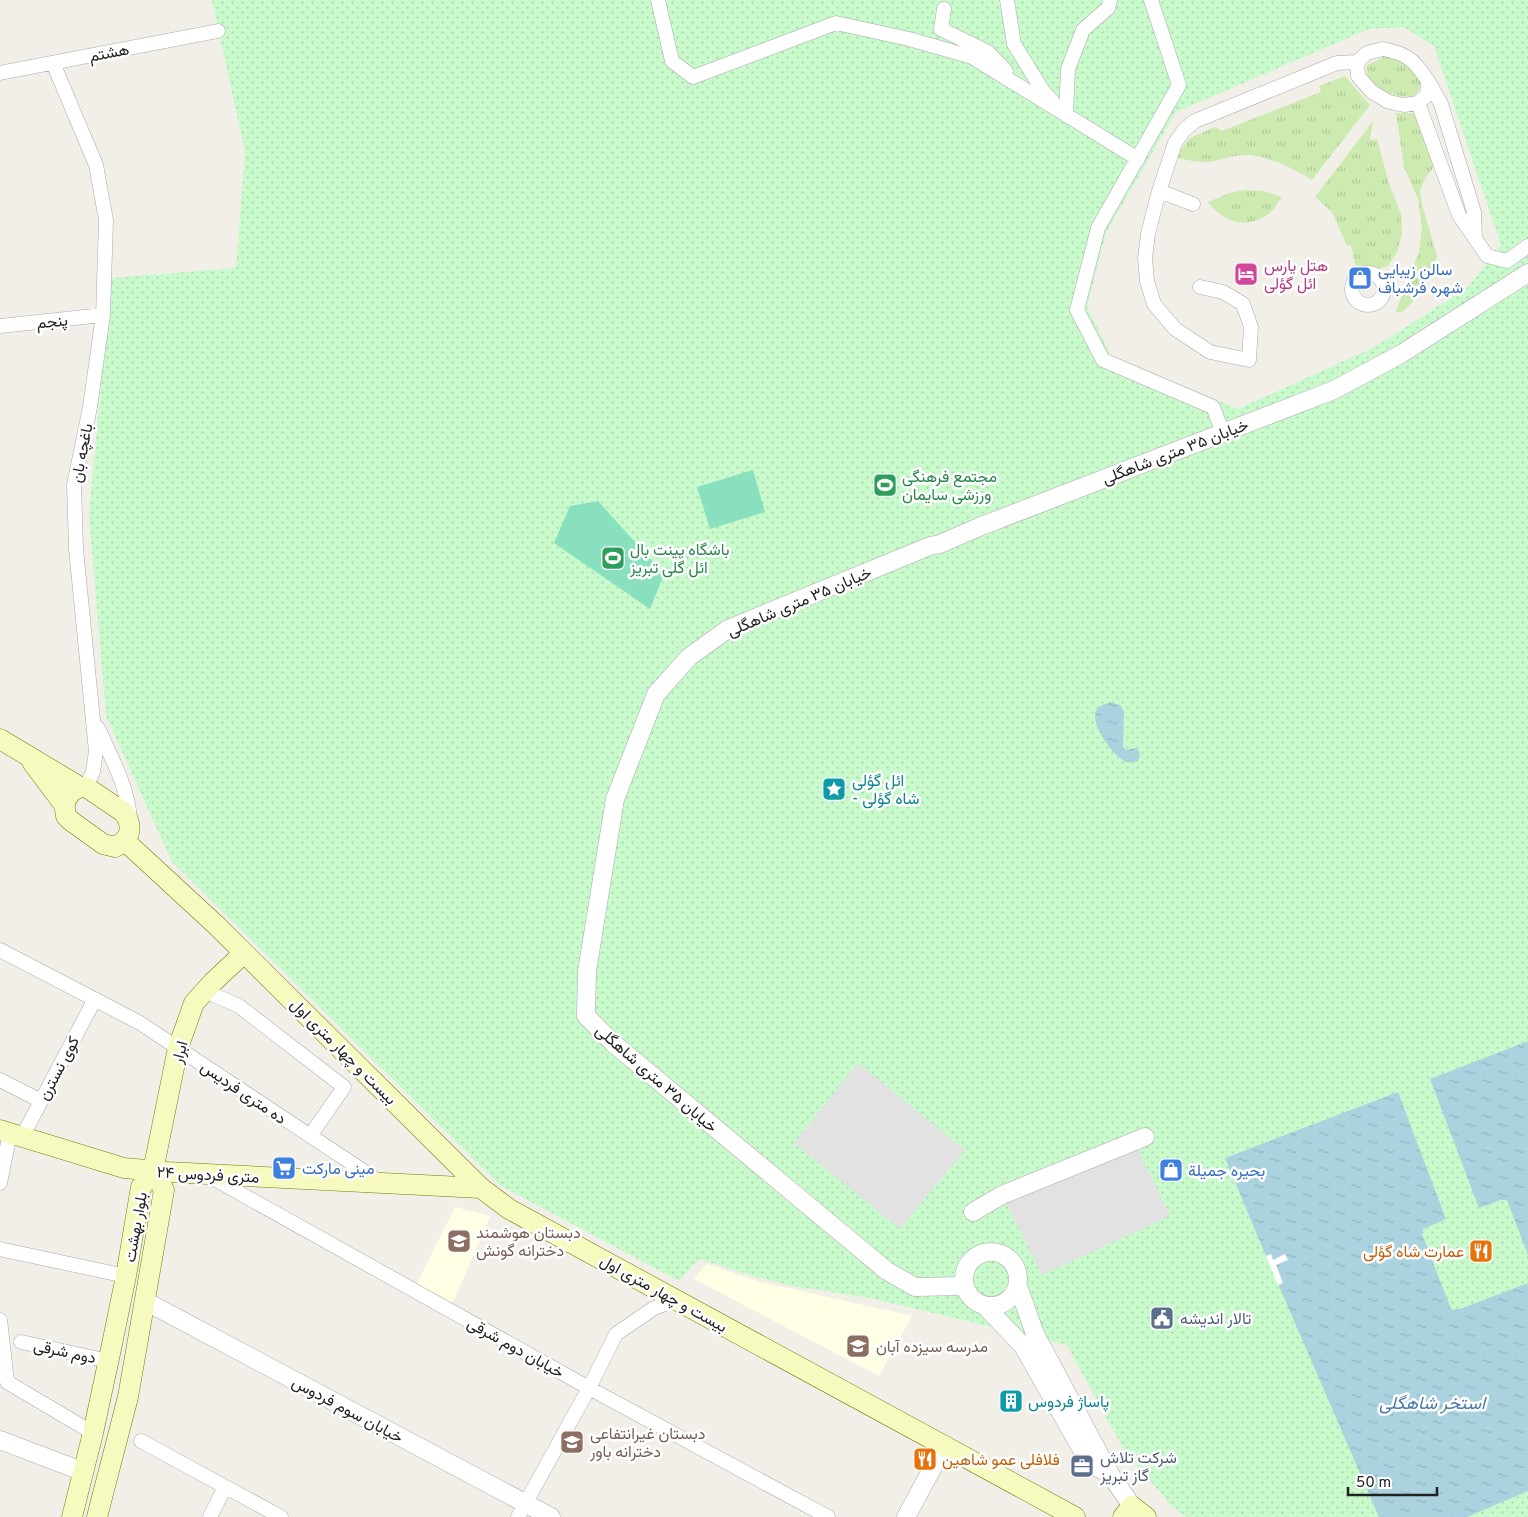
<svg xmlns="http://www.w3.org/2000/svg" width="1528" height="1517" viewBox="0 0 1528 1517" font-family="Overpass,Vazirmatn,sans-serif">
	<defs>
		<pattern id="grass-tufts" width="24" height="20" patternUnits="userSpaceOnUse" patternTransform="scale(1.25)"><rect width="24" height="20" fill="#cdebb0"/><path d="M3 7l-1-3M5 7V3M7 7l1-3M15 17l-1-3M17 17v-4M19 17l1-3" fill="none" stroke="#b0c997"/></pattern>
		<pattern id="park-dots" width="8" height="8" patternUnits="userSpaceOnUse" patternTransform="scale(1.25)"><rect width="8" height="8" fill="#c8facc"/><path d="M2 2h.1M6 6h.1" fill="none" stroke="#acd6af" stroke-width="1.8" stroke-linecap="round"/></pattern>
		<pattern id="water-ripples" width="26" height="14" patternUnits="userSpaceOnUse" patternTransform="scale(1.25)"><rect width="26" height="14" fill="#aad3df"/><path d="M2 4q2-2 4 0t4 0M15 11q2-2 4 0t4 0" fill="none" stroke="#92b5bf"/></pattern>
	</defs>
	<rect width="100%" height="100%" fill="#f2efe9"/>
	<path fill="#ffffe5" d="M455 1207 490 1216 451 1307 415 1287Z
		M706 1264 761 1282 912 1316 879 1376 694 1279Z"/>
	<path fill="url(#grass-tufts)" d="M1386 56 1399 57 1418 75 1421 84 1418 92 1412 97C1392 96 1364 91 1367 65Z
		M1345 76 1370 105 1312 180C1293 168 1271 157 1248 155 1232 154 1217 163 1202 162 1193 162 1184 159 1175 157L1190 138 1215 127 1222 131 1321 92 1319 86Z
		M1396 113H1417L1434 167 1426 177 1420 191 1423 208 1437 256 1425 288 1404 311 1395 313 1419 252 1422 227 1418 199 1404 167Z
		M1373 121 1370 140 1377 139 1389 184 1401 214 1402 234 1397 252 1388 266 1379 269 1355 265 1351 245 1347 246 1332 212 1315 197Z
		M1245 190 1264 191 1282 197C1278 202 1275 209 1270 213 1247 230 1224 223 1208 202L1229 193Z"/>
	<path fill="url(#park-dots)" fill-rule="evenodd" d="M212 0H1528V1517H1186L1172 1506 1125 1452 1067 1345 870 1298 792 1286 757 1277 699 1259 679 1281 501 1186 172 862 106 716 89 515 111 278 236 268 245 152ZM1404 27 1434 46 1501 245 1468 287 1375 347 1238 409 1111 355 1087 307 1106 233 1176 112 1369 29Z"/>
	<path fill="#88e0be" d="M753 470 765 512 710 529 697 487Z
		M598 501 664 574 650 609 554 543 570 506Z"/>
	<path fill="#e2e2e2" d="M858 1063 965 1150 900 1229 794 1143Z
		M1136 1145 1170 1216 1042 1275 1004 1199Z"/>
	<path fill="url(#water-ripples)" d="M1111 702 1121 706 1124 712 1123 747 1126 750 1136 748C1140 752 1141 755 1138 761 1134 762 1131 763 1126 762 1114 757 1088 723 1097 709 1100 705 1106 704 1111 702Z
		M1528 1041V1255L1507 1200H1501L1479 1208 1430 1079Z
		M1398 1092 1446 1219 1423 1229 1422 1234 1451 1309 1453 1310 1460 1309 1528 1283V1491L1467 1517H1379L1266 1256 1225 1158Z"/>
	<path fill="#fff" d="M1271 1254 1273 1260 1285 1254 1288 1260 1276 1265 1283 1283 1278 1285 1266 1256Z"/>
	<g fill="none" stroke-linecap="round" stroke-linejoin="round">
		<g stroke="#a9a9a9" stroke-width="15">
			<path id="minor" d="M658 0 672 61 693 77 836 23 909 39 972 57 1138 159
				M1007 0 1014 44 1043 91 1053 102
				M1151 0 1179 85 1098 228 1077 310 1103 360 1213 407 1223 433
				M944 9 941 29 988 52 1006 71
				M1383 49C1408 54 1414 60 1428 81L1427 95 1418 103 1404 105 1389 102 1372 92 1358 76 1357 62 1367 53Z
				M53 63 96 165 106 220 103 315 90 407 74 485 76 549 96 751 93 772 86 787
				M0 73 218 31
				M1428 81 1441 104 1474 212 1475 239
				M1418 103 1459 215 1487 256 1507 261 1528 246
				M1066 115 1068 69 1083 30 1108 8 1110 0
				M1159 191 1193 204
				M1352 289a16 16 0 1 1 32 0a16 16 0 1 1-32 0Z
				M1200 287 1223 292 1243 304 1251 327 1249 360 1210 352 1175 329 1154 304 1147 281 1145 258 1148 234 1159 191 1175 143 1184 130 1195 121 1337 63 1357 62
				M0 326 103 315
				M98 728C111 757 129 789 130 821
				M0 950 140 1023 380 1182
				M205 991 239 1006 344 1087 310 1136
				M0 1080 41 1101
				M22 1137 95 999
				M209 1176 589 1388 828 1517
				M0 1183 10 1133
				M0 1249 126 1276
				M0 1320 7 1382 93 1433
				M21 1342 109 1361
				M141 1441 281 1517
				M210 1517 225 1487
				M518 1517 589 1388 616 1334 654 1308 675 1300"/>
		</g>
		<g stroke="#a9a9a9" stroke-width="19">
			<path id="tertiary" d="M973 1212 1002 1195 1145 1137
				M964 1279a27 27 0 1 1 54 0a27 27 0 1 1-54 0Z
				M964 1286 915 1287 887 1271 613 1043 586 1016 587 971 615 799 656 694 689 657 728 629 930 546 940 544 979 527 1334 390 1401 354 1528 273
				M1018 1286 1035 1334 1110 1474 1132 1506
				M145 1301 551 1517
				M984 1305 1023 1346 1090 1464 1110 1474
				M0 1440 84 1472
				M906 1517 945 1445"/>
		</g>
		<g stroke="#707d05" stroke-width="21">
			<path id="secondary" d="M0 739 80 787
				M32 762 65 806
				M80 787H86L123 812C134 825 131 840 115 847L103 844 71 821 66 816 64 803 71 792Z
				M125 841 216 925 481 1188 509 1209 1075 1517
				M0 1130 124 1168 168 1172 481 1188
				M72 1517 93 1433 111 1349 126 1276 141 1187 153 1171 178 1048 194 1003 213 982 244 953
				M97 1517 128 1397 164 1190 153 1171
				M1123 1517 1132 1506 1146 1517"/>
		</g>
		<use href="#minor" stroke="#fff" stroke-width="14"/>
		<use href="#tertiary" stroke="#fff" stroke-width="18"/>
		<use href="#secondary" stroke="#f7fabf" stroke-width="20"/>
	</g>
	<defs>
		<g id="hotel-square" transform="scale(1.25)"><rect x="-9" y="-9" width="18" height="18" rx="4" fill="#d1479c" stroke="#fff"/><path d="M-6-4.5h1.5V1H6V5H4.5V3h-9V5H-6ZM-4 0a1.8 1.8 0 1 1 3.6 0ZM.5 0V-2.5h3Q6-2.5 6 0Z" fill="#fff"/></g>
		<g id="shop-square" transform="scale(1.25)"><rect x="-9" y="-9" width="18" height="18" rx="4" fill="#3f7fe0" stroke="#fff"/><path d="M-5-2.5h2.3a2.7 3.5 0 0 1 5.4 0H5L5.5 6h-11ZM-1.5-2.5h3a1.5 2.3 0 0 0-3 0Z" fill="#fff"/></g>
		<g id="stadium-square" transform="scale(1.25)"><rect x="-9" y="-9" width="18" height="18" rx="4" fill="#2e9e5b" stroke="#fff"/><path d="M0-5a6.5 5 0 1 0 0 10a6.5 5 0 1 0 0-10ZM-3.5-1.8h7v3.6h-7Z" fill="#fff"/></g>
		<g id="sight-square" transform="scale(1.25)"><rect x="-9" y="-9" width="18" height="18" rx="4" fill="#0f9aa8" stroke="#fff"/><path d="M0-6L1.8-2.2L6-1.7L2.9 1.2L3.7 5.4L0 3.3L-3.7 5.4L-2.9 1.2L-6-1.7L-1.8-2.2Z" fill="#fff"/></g>
		<g id="supermarket-square" transform="scale(1.25)"><rect x="-9" y="-9" width="18" height="18" rx="4" fill="#3f7fe0" stroke="#fff"/><path d="M-6-5.5h2.5l.6 2H6L4.5 2H-2.5L-4.4-4H-6ZM-1.5 3.2a1.3 1.3 0 1 0 .1 0ZM3 3.2a1.3 1.3 0 1 0 .1 0Z" fill="#fff"/></g>
		<g id="school-square" transform="scale(1.25)"><rect x="-9" y="-9" width="18" height="18" rx="4" fill="#8d6e63" stroke="#fff"/><path d="M0-5L7-2L0 1L-7-2ZM-4 1L0 2.5L4 1V4Q0 6-4 4Z" fill="#fff"/></g>
		<g id="restaurant-square" transform="scale(1.25)"><rect x="-9" y="-9" width="18" height="18" rx="4" fill="#e8710a" stroke="#fff"/><path d="M-5-6h1v4h1v-4h1v4h1v-4h1v5L-1.5 .5V6h-2V.5L-5-1ZM5-6V6H3V1.5H1.5Q1.5-4 5-6Z" fill="#fff"/></g>
		<g id="civic-square" transform="scale(1.25)"><rect x="-9" y="-9" width="18" height="18" rx="4" fill="#5c6f8a" stroke="#fff"/><path d="M-.6-6.5H3V-4.5H.6V-3L4-1V1h2V6H-6V1h2V-1L-.6-3ZM-1.2 2.5V6h2.4V2.5Z" fill="#fff"/></g>
		<g id="building-square" transform="scale(1.25)"><rect x="-9" y="-9" width="18" height="18" rx="4" fill="#0f9aa8" stroke="#fff"/><path d="M-4-6H4V6H1V3H-1V6H-4ZM-2.5-4.3h1.7v1.8h-1.7ZM.8-4.3h1.7v1.8H.8ZM-2.5-1h1.7V.8h-1.7ZM.8-1h1.7V.8H.8Z" fill="#fff"/></g>
		<g id="office-square" transform="scale(1.25)"><rect x="-9" y="-9" width="18" height="18" rx="4" fill="#5c6f8a" stroke="#fff"/><path d="M-6-3h4V-5.5h4V-3h4V5H-6ZM-1-4.5V-3h2v-1.5ZM-6 0V1H6V0Z" fill="#fff"/></g>
	</defs>
	<g fill-rule="evenodd">
		<use href="#hotel-square" x="1246" y="274"/>
		<use href="#shop-square" x="1360" y="278"/>
		<use href="#stadium-square" x="885" y="485"/>
		<use href="#stadium-square" x="613" y="558"/>
		<use href="#sight-square" x="834" y="789"/>
		<use href="#supermarket-square" x="284" y="1168"/>
		<use href="#shop-square" x="1171" y="1170"/>
		<use href="#school-square" x="459" y="1241"/>
		<use href="#restaurant-square" x="1481" y="1251"/>
		<use href="#civic-square" x="1162" y="1318"/>
		<use href="#school-square" x="858" y="1346"/>
		<use href="#building-square" x="1011" y="1401"/>
		<use href="#school-square" x="572" y="1442"/>
		<use href="#restaurant-square" x="925" y="1459"/>
		<use href="#office-square" x="1082" y="1466"/>
	</g>
	<g text-anchor="middle" stroke-width="5" stroke-linejoin="round" paint-order="stroke">
		<g font-size="16" fill="#222" stroke="#fff">
			<text transform="translate(109 52) rotate(-11)" y="6">هشتم</text>
			<text transform="translate(52 321) rotate(-6)" y="6">پنجم</text>
			<text transform="translate(1175 451) rotate(-21)" y="6">خیابان ۳۵ متری شاهگلی</text>
			<text transform="translate(81 453) rotate(-79)" y="6">باغچه بان</text>
			<text transform="translate(799 601) rotate(-23)" y="6">خیابان ۳۵ متری شاهگلی</text>
			<text transform="translate(344 1051) rotate(45)" y="6">بیست و چهار متری اول</text>
			<text transform="translate(179 1052) rotate(-75)" y="6">ابرار</text>
			<text transform="translate(58 1068) rotate(-62)" y="6">کوی نسترن</text>
			<text transform="translate(657 1078) rotate(41)" y="6">خیابان ۳۵ متری شاهگلی</text>
			<text transform="translate(244 1092) rotate(34)" y="6">ده متری فردیس</text>
			<text transform="translate(208 1174) rotate(3)" y="6">۲۴ متری فردوس</text>
			<text transform="translate(135 1227) rotate(-80)" y="6">بلوار بهشت</text>
			<text transform="translate(664 1293) rotate(29)" y="6">بیست و چهار متری اول</text>
			<text transform="translate(516 1347) rotate(29)" y="6">خیابان دوم شرقی</text>
			<text transform="translate(65 1351) rotate(12)" y="6">دوم شرقی</text>
			<text transform="translate(348 1409) rotate(28)" y="6">خیابان سوم فردوس</text>
		</g>
		<g font-size="16" fill="#b23c85" stroke="#fff" text-anchor="start">
			<text x="1264" y="271">هتل پارس<tspan x="1264" dy="18">ائل گؤلی</tspan></text>
		</g>
		<g font-size="16" fill="#366cbe" stroke="#fff" text-anchor="start">
			<text x="1378" y="275">سالن زیبایی<tspan x="1378" dy="18">شهره فرشباف</tspan></text>
			<text x="302" y="1174">مینی مارکت</text>
			<text x="1188" y="1176">بحیره جمیلة</text>
		</g>
		<g font-size="16" fill="#27864d" stroke="#fff" text-anchor="start">
			<text x="902" y="482">مجتمع فرهنگی<tspan x="902" dy="18">ورزشی سایمان</tspan></text>
			<text x="630" y="555">باشگاه پینت بال<tspan x="630" dy="18">ائل گلی تبریز</tspan></text>
		</g>
		<g font-size="16" fill="#0d838f" stroke="#fff" text-anchor="start">
			<text x="852" y="786">ائل گؤلی<tspan x="852" dy="18">- شاه گؤلی</tspan></text>
			<text x="1028" y="1407">پاساژ فردوس</text>
		</g>
		<g font-size="16" fill="#785e54" stroke="#fff" text-anchor="start">
			<text x="476" y="1238">دبستان هوشمند<tspan x="476" dy="18">دخترانه گونش</tspan></text>
			<text x="876" y="1352">مدرسه سیزده آبان</text>
			<text x="590" y="1439">دبستان غیرانتفاعی<tspan x="590" dy="18">دخترانه باور</tspan></text>
		</g>
		<g font-size="16" fill="#c56008" stroke="#fff" text-anchor="end">
			<text x="1464" y="1257">عمارت شاه گؤلی</text>
			<text x="942" y="1465" text-anchor="start">فلافلی عمو شاهین</text>
		</g>
		<g font-size="16" fill="#4e5e75" stroke="#fff" text-anchor="start">
			<text x="1180" y="1324">تالار اندیشه</text>
			<text x="1100" y="1463">شرکت تلاش<tspan x="1100" dy="18">گاز تبریز</tspan></text>
		</g>
		<g font-size="18" font-style="italic" fill="#4a7aab" stroke="#fff">
			<text x="1432" y="1409">استخر شاهگلی</text>
		</g>
	</g>
	<path d="M1348 1487v8h89v-8" fill="none" stroke="#222222" stroke-width="2.5"/>
	<text x="1356" y="1487" font-size="15" fill="#222222" stroke="#ffffff" stroke-width="4" paint-order="stroke">50 m</text>
</svg>
